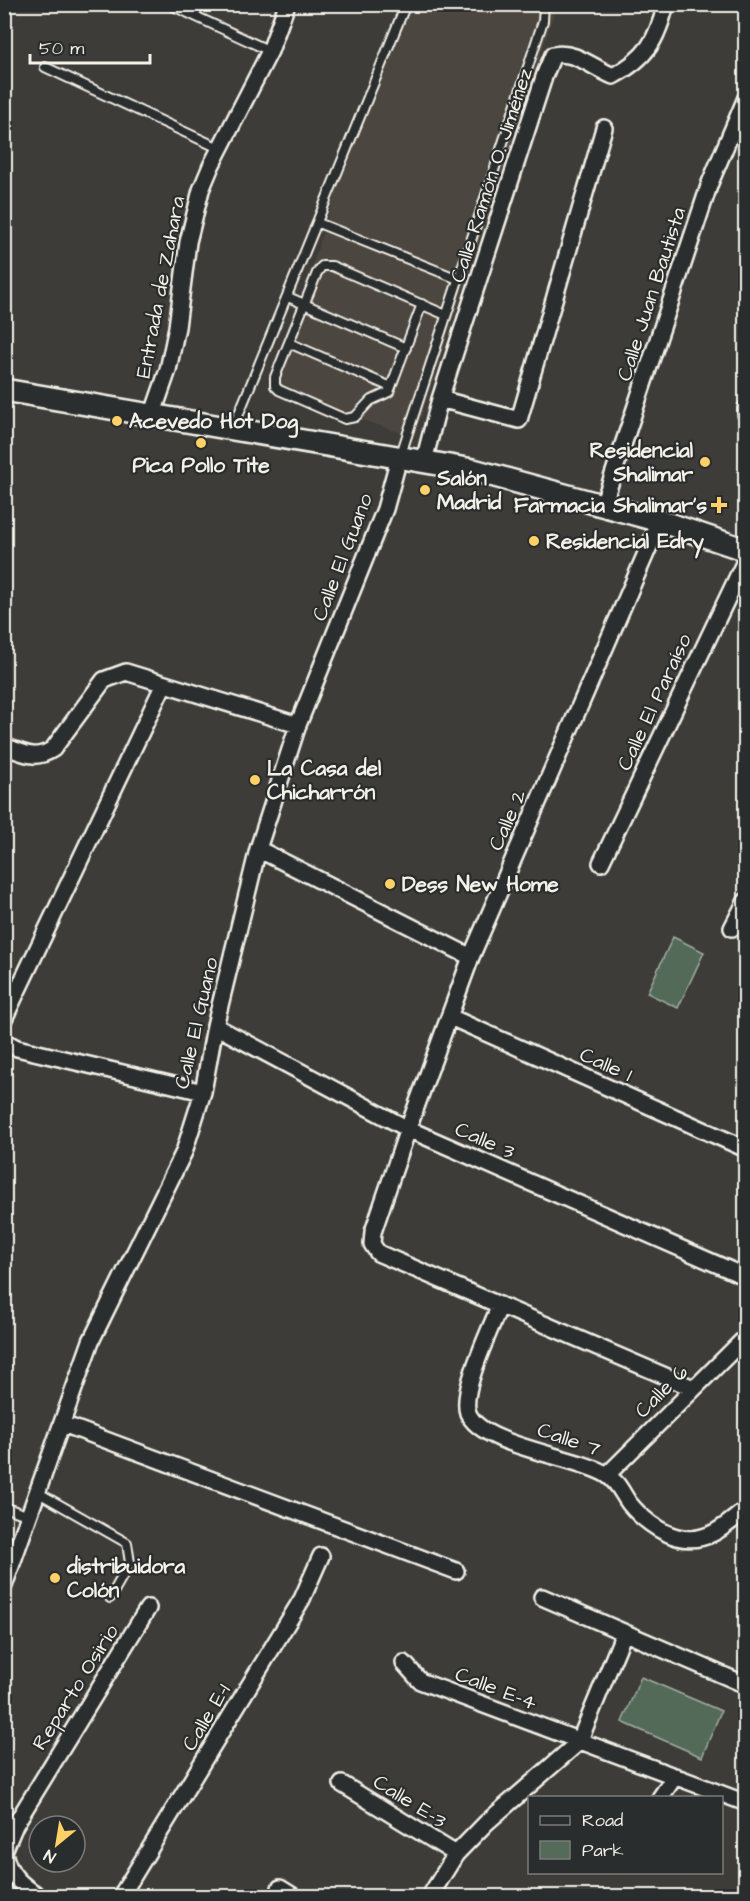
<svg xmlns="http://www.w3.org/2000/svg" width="750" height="1901" viewBox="0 0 750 1901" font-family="'Architects Daughter',sans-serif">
	<rect width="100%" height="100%" fill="#3e3c39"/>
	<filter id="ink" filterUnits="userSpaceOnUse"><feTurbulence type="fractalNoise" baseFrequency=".0167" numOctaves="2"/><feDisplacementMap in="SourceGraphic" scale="12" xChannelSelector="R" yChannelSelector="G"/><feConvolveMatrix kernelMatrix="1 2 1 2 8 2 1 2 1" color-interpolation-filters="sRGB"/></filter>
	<g filter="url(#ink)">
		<path fill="#4c4741" d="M398 5H557L414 437 271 390Z"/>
		<path fill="#536b58" stroke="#a4aea0" stroke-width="1.5" d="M673 937 704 952 678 1008 647 993Z
			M641 1677 721 1711 702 1757 622 1722Z"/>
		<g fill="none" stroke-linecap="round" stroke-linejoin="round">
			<g stroke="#f4f1e8" stroke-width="12">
				<path id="lane" d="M169 4 270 51
					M45 67 221 149
					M318 223 458 279
					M288 297 406 348
					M422 304 389 392 370 401 355 417 345 419 279 390 275 386V377L317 273 322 266H332L446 315
					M289 343 391 387
					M233 428 406 4
					M400 457 543 21 544 4
					M37 1492 127 1543 130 1563 110 1598
					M4 1507 29 1516"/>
			</g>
			<g stroke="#f4f1e8" stroke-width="20">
				<path id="street" d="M440 399 519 420 604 128
					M746 408V414
					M152 416 168 370 177 327 188 242 201 190 211 166 270 51 287 4
					M424 461 440 399 545 74 553 55C575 50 593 68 613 76 647 58 657 40 666 4
					M603 505 710 183 746 98
					M660 521 471 957 408 1129 373 1232 372 1244 378 1253 693 1388
					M4 746C24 753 35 761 53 749L104 680 126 672 298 725
					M258 849 471 957
					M601 863 746 559
					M732 928 746 901
					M450 1017 746 1149
					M4 1019 164 684
					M215 1026 408 1129 746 1277
					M4 1041 17 1048 203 1092
					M500 1305C491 1328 460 1391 468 1413 482 1447 577 1456 607 1475 618 1482 622 1493 629 1503 641 1518 659 1532 677 1537 705 1545 726 1526 746 1509
					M63 1424 456 1571
					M607 1475 746 1337
					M4 1586 91 1341 184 1152 203 1092 215 1026 258 849 298 725 385 509 399 458
					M542 1597 746 1685
					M404 1663 420 1681 746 1803
					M342 1784 456 1854
					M660 1798 675 1776
					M4 1851 15 1825 148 1608
					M4 1852C8 1874 21 1885 39 1896
					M280 1888 293 1896
					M121 1896 302 1599 321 1556
					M430 1896 456 1854 486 1823 579 1742 624 1633"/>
			</g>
			<g stroke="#f4f1e8" stroke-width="26">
				<path id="secondary" d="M4 390 473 470 660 521 746 550"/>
			</g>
			<use href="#lane" stroke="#2a2d2e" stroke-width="8"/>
			<use href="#street" stroke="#2a2d2e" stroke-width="15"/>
			<use href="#secondary" stroke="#2a2d2e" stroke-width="21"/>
		</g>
	</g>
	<g fill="#ffd166" stroke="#2a2d2e" stroke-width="2">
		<circle cx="117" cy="421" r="6"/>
		<circle cx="201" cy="443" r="6"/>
		<circle cx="705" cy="462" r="6"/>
		<circle cx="425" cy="490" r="6"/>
		<path d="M716 496h6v6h6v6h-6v6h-6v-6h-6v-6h6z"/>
		<circle cx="534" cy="541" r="6"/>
		<circle cx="255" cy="780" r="6"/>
		<circle cx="390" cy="884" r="6"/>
		<circle cx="55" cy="1578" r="6"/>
	</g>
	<g text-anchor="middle" stroke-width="4.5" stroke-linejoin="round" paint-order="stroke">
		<g font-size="21" fill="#f4f1e8" stroke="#2a2d2e">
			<text transform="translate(491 175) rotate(-72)" y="7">Calle Ramón O. Jiménez</text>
			<text transform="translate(160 287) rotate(-79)" y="7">Entrada de Zahara</text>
			<text transform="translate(651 294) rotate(-72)" y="7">Calle Juan Bautista</text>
			<text transform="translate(342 557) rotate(-69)" y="7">Calle El Guano</text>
			<text transform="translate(654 702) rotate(-65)" y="7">Calle El Paraíso</text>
			<text transform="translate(507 820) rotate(-66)" y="7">Calle 2</text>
			<text transform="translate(196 1023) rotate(-77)" y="7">Calle El Guano</text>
			<text transform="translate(606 1064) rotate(24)" y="7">Calle 1</text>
			<text transform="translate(485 1140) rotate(24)" y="7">Calle 3</text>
			<text transform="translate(661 1391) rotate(-45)" y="7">Calle 6</text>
			<text transform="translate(569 1439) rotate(19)" y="7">Calle 7</text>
			<text transform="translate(75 1687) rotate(-58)" y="7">Reparto Osirio</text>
			<text transform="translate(496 1688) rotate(21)" y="7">Calle E-4</text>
			<text transform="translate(206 1717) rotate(-59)" y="7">Calle E-1</text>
			<text transform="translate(410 1801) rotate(32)" y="7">Calle E-3</text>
		</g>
		<g font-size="21" font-weight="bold" fill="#f4f1e8" stroke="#2a2d2e" text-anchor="start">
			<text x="129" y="428">Acevedo Hot Dog</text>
			<text x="693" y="457" text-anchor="end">Residencial<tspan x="693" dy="24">Shalimar</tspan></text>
			<text x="201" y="472" text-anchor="middle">Pica Pollo Tite</text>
			<text x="437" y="485">Salón<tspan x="437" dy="24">Madrid</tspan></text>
			<text x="707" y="512" text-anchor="end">Farmacia Shalimar's</text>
			<text x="546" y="548">Residencial Edry</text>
			<text x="267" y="775">La Casa del<tspan x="267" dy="24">Chicharrón</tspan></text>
			<text x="402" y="891">Dess New Home</text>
			<text x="67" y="1573">distribuidora<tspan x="67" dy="24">Colón</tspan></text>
		</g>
	</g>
	<rect width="750" height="1901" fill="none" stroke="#2a2d2e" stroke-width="24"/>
	<rect x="12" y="12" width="726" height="1877" fill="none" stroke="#f4f1e8" stroke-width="2" filter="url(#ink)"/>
	<rect x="528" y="1796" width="195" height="78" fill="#2a2d2e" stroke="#7b7b78" stroke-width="1.5"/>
	<rect x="540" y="1816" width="30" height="9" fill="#2a2d2e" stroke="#7b7b78" stroke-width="1.5"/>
	<text x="582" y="1826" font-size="18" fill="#f4f1e8">Road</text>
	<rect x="540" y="1841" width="30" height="18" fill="#536b58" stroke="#7b7b78" stroke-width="1.5"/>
	<text x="582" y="1856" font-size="18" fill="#f4f1e8">Park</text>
	<g transform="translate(57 1844) rotate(210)"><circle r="28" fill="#2a2d2e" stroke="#7b7b78" stroke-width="1.5"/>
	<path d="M0-4.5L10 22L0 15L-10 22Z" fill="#ffd166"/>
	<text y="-9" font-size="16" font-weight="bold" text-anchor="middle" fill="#f4f1e8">N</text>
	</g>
	<path d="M30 54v9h120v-9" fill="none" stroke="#f4f1e8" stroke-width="3"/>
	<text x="39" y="54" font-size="18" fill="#f4f1e8" stroke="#2a2d2e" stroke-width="4.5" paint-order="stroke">50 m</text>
</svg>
